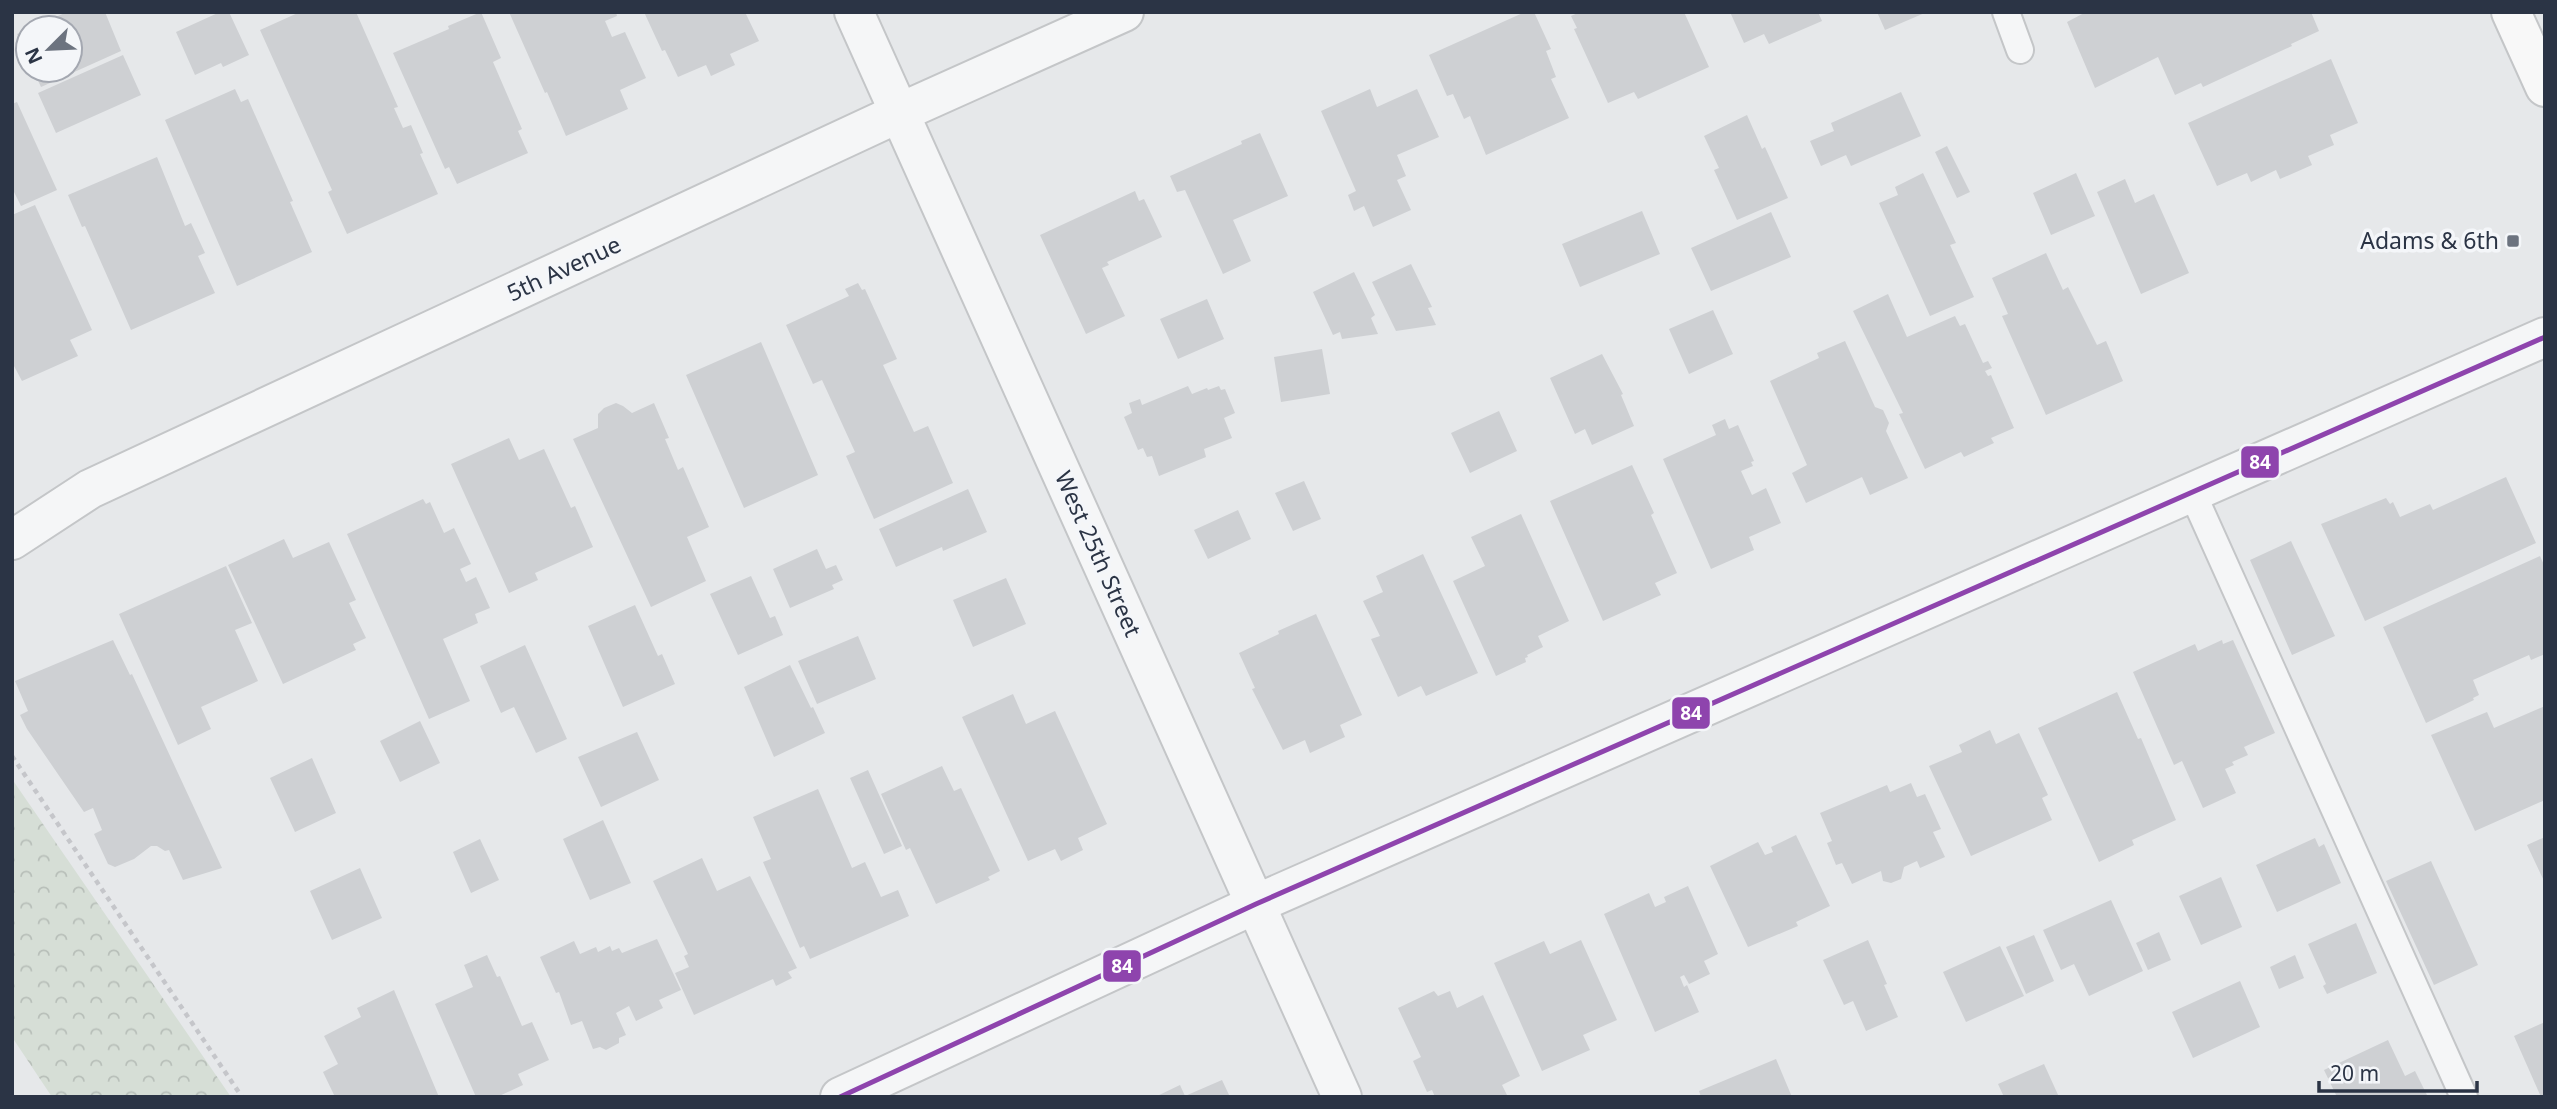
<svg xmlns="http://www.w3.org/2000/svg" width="2557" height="1109" viewBox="0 0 2557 1109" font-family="'Noto Sans',sans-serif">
	<defs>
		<pattern id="forest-crowns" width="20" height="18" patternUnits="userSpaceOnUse" patternTransform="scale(1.75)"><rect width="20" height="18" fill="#d6ded6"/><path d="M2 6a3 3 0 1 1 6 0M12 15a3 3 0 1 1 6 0" fill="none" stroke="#b8bfb9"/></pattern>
	</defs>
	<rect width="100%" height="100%" fill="#e6e8ea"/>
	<path fill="url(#forest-crowns)" d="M12 779 231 1097H52L12 1037Z"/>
	<path fill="#ced0d3" d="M67 12H105L121 51 41 87 33 70H70V28H31Z
		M220 12H229L249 55 223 67 221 63 195 75 176 32Z
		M300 12H356L398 107 394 108 403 128 411 125 423 153 420 154 438 194 347 234 328 192 332 190 260 30Z
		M481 12 501 58 493 62 522 129 518 131 528 153 457 184 449 167 445 169 393 53 449 29 448 26Z
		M509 12H616L617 16 605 21 612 37 625 32 646 78 620 90 628 109 566 136 547 92 545 93Z
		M644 12H745L759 41 730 54 735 65 711 76 706 65 678 77 665 50 662 51Z
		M1525 12H1534L1551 49 1546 51 1556 77 1551 79 1569 118 1486 155 1470 116 1464 119 1453 94 1447 96 1429 55Z
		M1580 12H1684L1709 67 1638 99 1634 92 1608 103 1574 29 1577 28 1571 16Z
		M1730 12H1818L1822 21 1769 44 1764 34 1744 43Z
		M1877 12H1927L1885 30Z
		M2086 12H2311L2319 31 2291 44 2292 46 2203 87 2201 83 2175 95 2158 57 2095 88 2067 22Z
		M28 29V58L17 34Z
		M123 55 141 95 56 133 38 93Z
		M2331 59 2358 123 2330 135 2334 145 2308 156 2312 165 2280 179 2276 170 2251 182 2247 173 2217 186 2188 123Z
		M235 89 241 102 248 99 293 201 290 202 312 252 237 286 165 120Z
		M1370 89 1377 107 1417 89 1439 137 1397 155 1406 176 1397 180 1411 210 1373 227 1364 206 1354 211 1348 195 1356 191 1321 111Z
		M1901 92 1921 136 1851 166 1846 155 1821 166 1810 141 1834 131 1831 123Z
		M17 102 57 190 21 206 12 188V104Z
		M1747 115 1762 149 1765 147 1788 198 1737 220 1714 170 1719 168 1704 136Z
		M1260 133 1288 196 1233 220 1251 261 1223 274 1185 190 1177 192 1170 176 1242 144 1241 141Z
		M1947 146 1970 192 1957 198 1935 152Z
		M157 157 185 226 191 223 205 253 198 256 215 293 131 330 85 226 82 227 68 195Z
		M1923 173 1956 243 1950 245 1974 297 1930 316 1879 203 1898 195 1895 187Z
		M2076 173 2095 216 2051 235 2033 193Z
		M2125 179 2135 203 2154 194 2189 273 2141 294 2097 192Z
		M1135 191 1139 201 1144 199 1162 237 1107 262 1109 265 1102 268 1125 316 1086 334 1040 235Z
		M35 205 92 330 70 340 78 356 22 381 14 366 12 367V215Z
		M1642 211 1660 254 1580 287 1562 244Z
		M1771 212 1791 257 1711 291 1691 248Z
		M2046 253 2063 290 2068 287 2097 345 2106 341 2123 381 2046 415 2002 316 2008 314 1992 278Z
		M1411 264 1432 307 1428 308 1436 325 1396 331 1372 282Z
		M1354 272 1375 315 1371 318 1378 334 1342 339 1340 332 1333 335 1313 292Z
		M858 283 862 290 865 289 897 359 883 365 914 432 928 426 953 483 874 519 846 456 855 452 822 380 813 384 786 325 849 296 845 289Z
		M1888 294 1907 337 1955 316 1960 326 1965 324 1983 363 1988 361 1992 368 1985 371 1988 376 1991 375 2014 428 1991 438 1994 443 1964 457 1961 452 1925 469 1899 414 1903 413 1853 311Z
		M1207 299 1224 339 1178 359 1160 319Z
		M1713 310 1733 354 1689 374 1669 329Z
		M1845 341 1875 407 1883 410 1889 423 1886 431 1908 478 1870 495 1862 477 1806 503 1792 473 1807 465 1770 381 1819 358 1817 353Z
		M761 342 818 475 744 508 686 375Z
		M1322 349 1330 394 1281 402 1274 357Z
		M1602 354 1623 394 1621 395 1634 426 1592 445 1585 429 1575 434 1550 378Z
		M1188 386 1192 394 1207 388 1208 390 1219 386 1221 390 1225 389 1235 413 1224 418 1232 438 1204 449 1206 457 1159 476 1152 456 1147 457 1143 448 1138 450 1124 417 1132 413 1129 403 1140 399 1142 405Z
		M616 403 623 406 632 413 654 403 669 438 665 439 678 470 683 467 709 527 687 537 706 581 651 607 573 439 598 428V414L604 408Z
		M1499 411 1517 451 1470 473 1451 433Z
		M1725 419 1729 429 1738 425 1754 461 1751 462 1753 466 1741 471 1752 495 1766 488 1781 523 1749 537 1754 550 1711 569 1663 459 1716 435 1712 425Z
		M509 438 519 460 544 449 571 508 575 506 593 547 535 573 538 580 509 593 451 464Z
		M1632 465 1654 513 1651 515 1677 573 1655 583 1661 595 1603 621 1550 501Z
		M2506 477 2536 543 2365 621 2321 524 2386 498 2390 504 2393 502 2400 517 2430 504 2433 510Z
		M1304 481 1321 519 1293 531 1275 493Z
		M968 489 987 532 943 551 942 547 896 567 879 529Z
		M423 499 426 504 430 502 444 533 454 528 471 564 460 569 466 582 476 577 490 608 475 614 478 623 443 639 470 701 429 719 347 534Z
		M1238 510 1251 539 1208 559 1194 530Z
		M1521 514 1569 621 1538 636 1543 647 1527 655 1528 657 1525 658 1526 662 1496 676 1453 581 1485 566 1471 537Z
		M284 539 293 558 329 542 356 600 349 603 366 638 353 644 356 650 283 684 228 565Z
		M2291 541 2335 636 2292 655 2250 560Z
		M817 549 826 569 836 565 843 580 832 585 834 589 790 608 773 569Z
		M1423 554 1478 673 1426 696 1421 686 1398 697 1371 639 1380 636 1363 601 1383 592 1376 576Z
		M2540 556 2545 567V654L2531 660 2529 655 2473 680 2479 695 2473 698 2474 700 2426 723 2383 627Z
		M226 566 252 623 235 630 258 681 201 707 211 729 178 745 119 614Z
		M751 576 770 618 775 616 783 635 738 655 710 594Z
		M1006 578 1026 624 973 647 953 600Z
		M635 605 658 656 662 654 675 684 623 707 588 626Z
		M1316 614 1362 715 1340 725 1345 737 1310 753 1305 740 1283 750 1252 689 1255 688 1239 653 1279 634 1278 631Z
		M858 636 876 679 817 704 798 661Z
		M113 640 130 675 132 674 222 868 183 880 169 850 165 851 157 846H151L134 859 115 867 108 864 94 834 102 830 93 808 84 812 27 729 20 715 28 711 15 681Z
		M2222 640 2223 644 2233 640 2275 733 2244 747 2248 755 2232 762 2234 765 2225 769 2236 793 2203 808 2182 761 2174 765 2133 672 2195 644 2198 651Z
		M525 645 567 739 536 753 514 707 501 713 480 666Z
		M790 665 811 708 813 707 825 733 774 757 744 687Z
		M2117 692 2138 739 2141 738 2176 820 2132 840 2134 845 2099 862 2038 728Z
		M1013 694 1026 724 1055 711 1107 824 1078 838 1083 850 1061 861 1055 849 1028 861 962 717Z
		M2545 706V800L2475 831 2431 735 2487 712 2494 728Z
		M420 721 440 763 400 782 380 741Z
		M1990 730 1996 744 2019 733 2048 795 2042 798 2052 820 1971 856 1929 766 1962 752 1959 745Z
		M637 732 659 780 601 807 578 757Z
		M312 758 336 813 295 832 270 778Z
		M942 766 954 791 961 788 1000 871 988 877 990 880 936 904 910 848 906 850 881 794Z
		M868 770 902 846 884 854 850 778Z
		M1911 783 1917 797 1925 794 1941 829 1933 832 1945 857 1920 868 1917 861 1904 867 1901 879 1891 883 1883 881 1881 871 1852 884 1842 863 1836 865 1827 843 1832 841 1820 813 1887 785 1890 792Z
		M818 789 852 868 865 862 881 897 898 890 909 916 810 959 804 946 800 948 763 862 771 859 753 817Z
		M603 820 631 883 590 900 563 839Z
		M1796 835 1830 906 1796 922 1798 926 1748 947 1710 866 1758 842 1765 855 1773 852 1771 847Z
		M2545 837V883L2527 845Z
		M2315 838 2319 847 2324 844 2341 883 2277 912 2256 865Z
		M480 839 499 880 471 893 453 852Z
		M702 858 717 891 750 876 797 968 788 972 792 978 776 986 773 979 694 1015 675 973 689 967 684 956 688 954 653 881Z
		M2431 861 2478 965 2434 985 2386 881Z
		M360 868 382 918 332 940 310 891Z
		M2221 877 2242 927 2201 945 2179 896Z
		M1688 886 1718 954 1704 961 1710 974 1689 984 1684 975 1680 977 1684 987 1687 985 1699 1012 1655 1032 1604 914 1649 893 1655 907 1666 902 1664 897Z
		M2111 900 2143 971 2089 996 2074 964 2061 970 2043 930Z
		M2356 923 2377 973 2327 994 2323 986 2326 984 2308 944Z
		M2159 932 2171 960 2148 970 2136 943Z
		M2034 935 2054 981 2026 994 2006 947Z
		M657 939 681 990 659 1000 663 1008 636 1021 629 1006 616 1013 626 1035 619 1038V1043L606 1050 600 1047 593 1049 582 1021 571 1025 559 992 556 993 540 957 574 941 580 954 596 947 598 952 610 946 612 951 619 948 622 953Z
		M1581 940 1617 1020 1583 1035 1590 1050 1542 1071 1494 963 1544 941 1550 954Z
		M1868 940 1887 984 1884 985 1898 1017 1866 1031 1853 1001 1844 1005 1823 960Z
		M2000 946 2024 996 1966 1022 1943 972Z
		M487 955 497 977 500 976 522 1026 532 1022 549 1060 518 1074 523 1085 497 1097H476L435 1004 473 987 464 965Z
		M2295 955 2304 978 2279 989 2270 967Z
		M2240 981 2260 1027 2193 1058 2172 1012Z
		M394 990 439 1097H335L323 1072 338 1064 324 1036 361 1017 357 1008Z
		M1434 991 1438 996 1450 991 1457 1008 1483 995 1520 1076 1502 1085 1508 1097H1435L1432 1090 1427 1092 1413 1061 1421 1057 1398 1008Z
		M2545 1022V1097H2541L2514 1036Z
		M2388 1040 2405 1076 2415 1071 2428 1097H2337L2324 1070Z
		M1776 1059 1792 1097H1701L1699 1091Z
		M2044 1064 2059 1097H2004L1998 1084Z
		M1222 1080 1230 1097H1155L1180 1085 1185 1096Z"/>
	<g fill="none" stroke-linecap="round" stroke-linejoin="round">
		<g stroke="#c4c6c8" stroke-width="30">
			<path id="service" d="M2006 12 2020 50
				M2192 492 2464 1097"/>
		</g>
		<g stroke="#c4c6c8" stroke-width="42">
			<path id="minor" d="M854 12 1342 1097
				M12 540 90 489 899 113 1124 12"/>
		</g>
		<g stroke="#c4c6c8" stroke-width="42">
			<path id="tertiary" d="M840 1097 1256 904 2545 337"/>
		</g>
		<g stroke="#c4c6c8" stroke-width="42">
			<path id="secondary" d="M2511 12 2545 87"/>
		</g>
		<path stroke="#c5c6ca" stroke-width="4.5" stroke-dasharray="5 5" stroke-linecap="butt" d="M12 756 242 1097"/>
		<use href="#service" stroke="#f5f6f7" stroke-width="26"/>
		<use href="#minor" stroke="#f5f6f7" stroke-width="38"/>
		<use href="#tertiary" stroke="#f5f6f7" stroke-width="38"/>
		<use href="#secondary" stroke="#f8f8f8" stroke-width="38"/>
		<g stroke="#f4f6f9" stroke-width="10">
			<path id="bus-1" d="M840 1097 1256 904 2545 337"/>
		</g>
		<use href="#bus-1" stroke="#8e44ad" stroke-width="5"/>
	</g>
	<rect fill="#6c737f" stroke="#f4f6f9" stroke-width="2.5" x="2506" y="234" width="14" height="14" rx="3.5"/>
	<g text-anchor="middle" stroke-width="7" stroke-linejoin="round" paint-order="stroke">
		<g font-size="23" fill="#2b3445" stroke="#f4f6f9" text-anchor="end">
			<text x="2499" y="249">Adams &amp; 6th</text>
		</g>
		<g font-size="23" fill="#2b3445" stroke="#f4f6f9">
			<text transform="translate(564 269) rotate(-25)" y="8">5th Avenue</text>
			<text transform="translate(1098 554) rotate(66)" y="8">West 25th Street</text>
		</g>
	</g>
	<g stroke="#f4f6f9" stroke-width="2.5">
		<rect x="2240" y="445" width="40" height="34" rx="7" fill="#8e44ad"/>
		<rect x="1671" y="696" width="40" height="34" rx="7" fill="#8e44ad"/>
		<rect x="1102" y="949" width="40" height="34" rx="7" fill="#8e44ad"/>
	</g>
	<g font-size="19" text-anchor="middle" font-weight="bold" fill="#fff">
		<text x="2260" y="469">84</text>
		<text x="1691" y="720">84</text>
		<text x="1122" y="973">84</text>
	</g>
	<rect width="2557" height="1109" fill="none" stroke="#2b3445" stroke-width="28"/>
	<g transform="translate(49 49) rotate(246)"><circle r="33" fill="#f4f6f9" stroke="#a4a8b1" stroke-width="2"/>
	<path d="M0-5L12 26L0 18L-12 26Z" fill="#6c737f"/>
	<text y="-10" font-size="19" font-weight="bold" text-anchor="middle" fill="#2b3445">N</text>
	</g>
	<path d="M2319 1081v10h158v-10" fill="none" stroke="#2b3445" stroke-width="3.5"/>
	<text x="2330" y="1081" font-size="21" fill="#2b3445" stroke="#f4f6f9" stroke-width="5" paint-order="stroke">20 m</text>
</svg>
